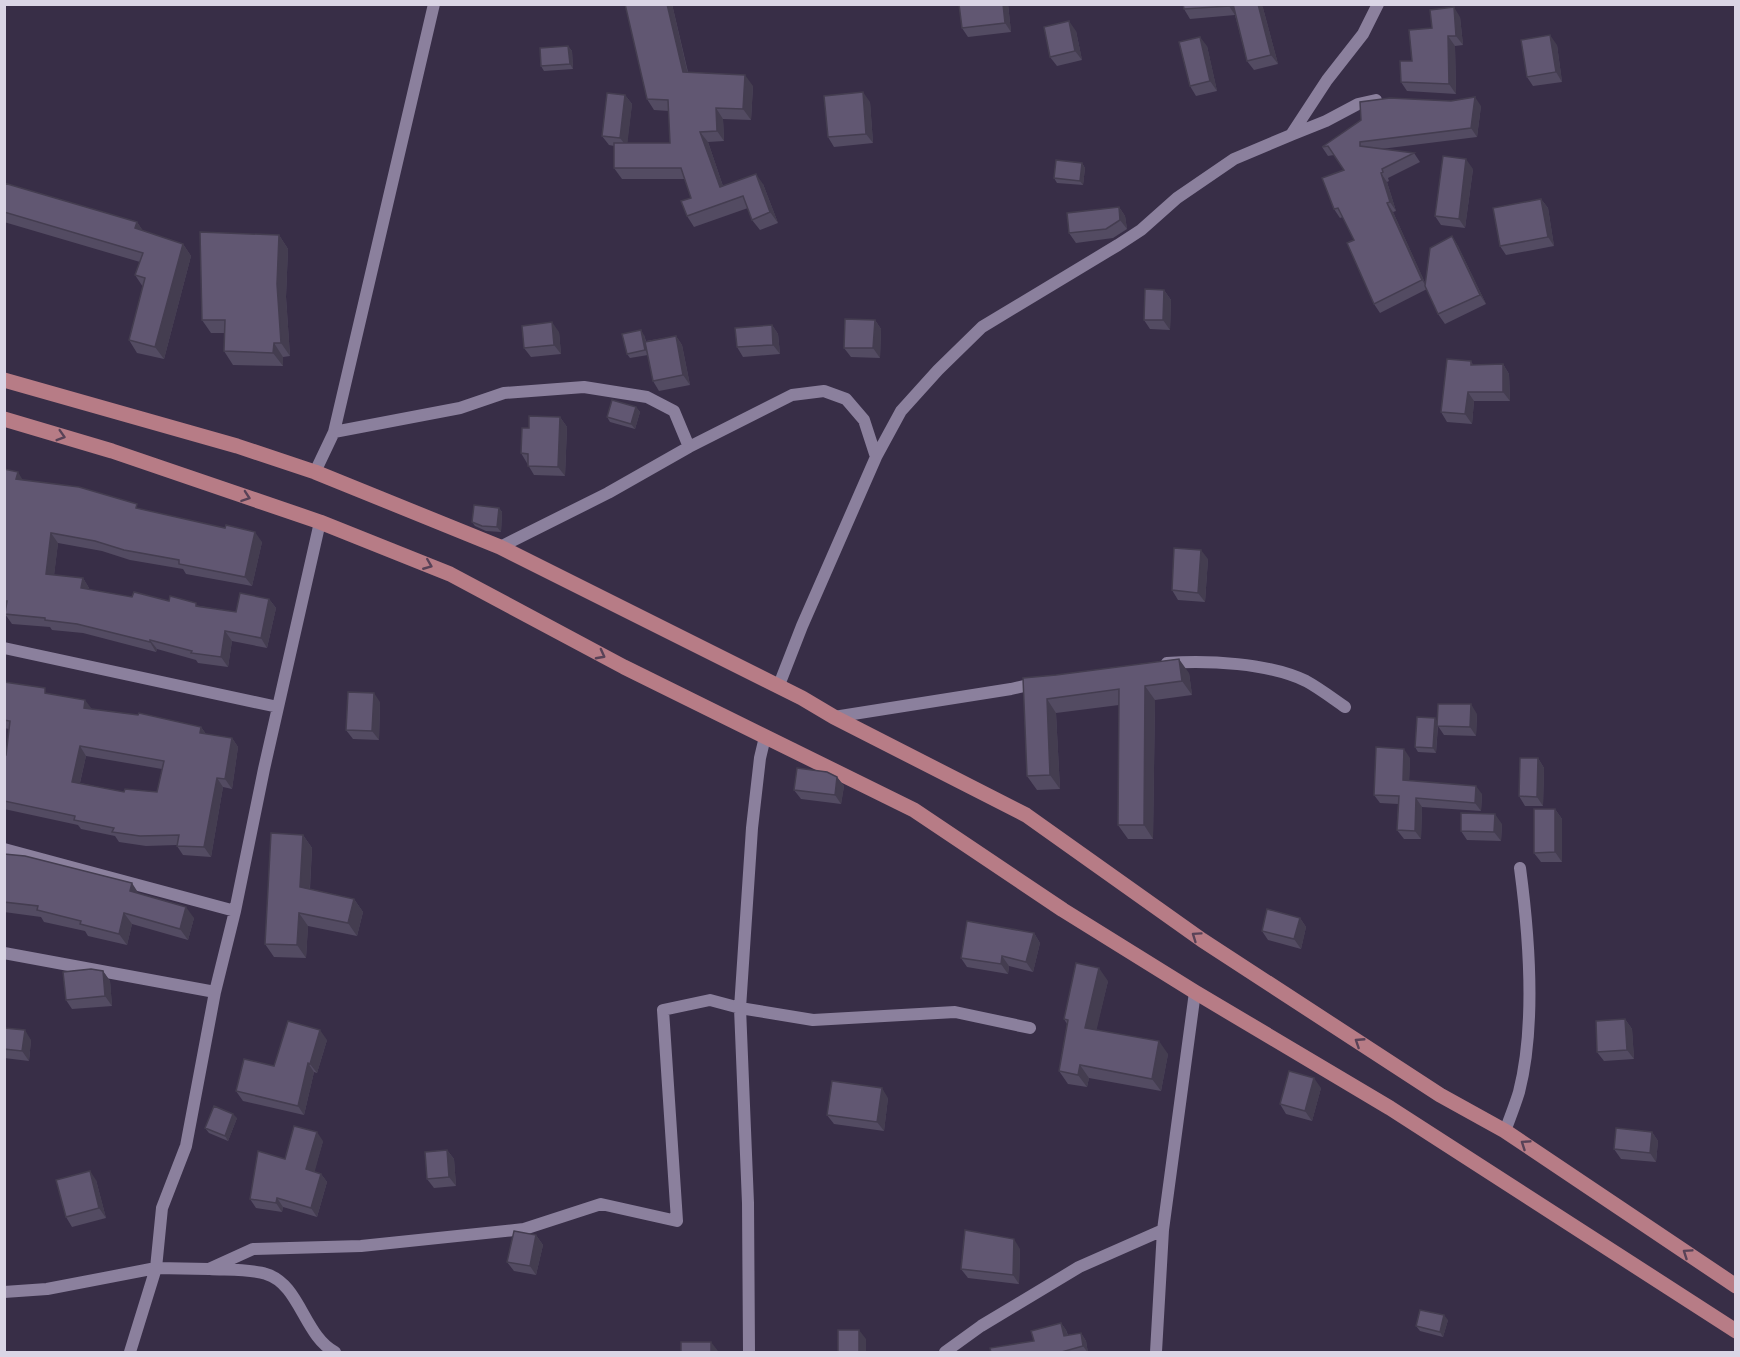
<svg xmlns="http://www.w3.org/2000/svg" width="1740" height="1357" viewBox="0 0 1740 1357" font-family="'Open Sans',sans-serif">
	<rect width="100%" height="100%" fill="#382e47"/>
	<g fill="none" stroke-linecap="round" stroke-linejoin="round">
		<path stroke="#8b809d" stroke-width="12" d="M1291 135 1326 121 1358 104 1376 100
			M334 432 460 408 504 393 584 387 647 397 674 411 689 447
			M315 472 334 432 434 4
			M500 547 608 493 689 447 792 395 824 391 846 399 864 420 876 457
			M4 648 278 707
			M1167 663C1207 660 1269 663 1306 681 1319 688 1332 698 1345 707
			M779 685 802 626 876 457 901 411 938 370 982 327 1118 245 1141 230 1177 198 1234 159 1291 135 1327 80 1363 34 1378 4
			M834 717 1011 689 1037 683
			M4 849 235 911
			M4 953 215 992
			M1505 1131C1510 1118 1515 1105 1519 1092 1536 1026 1529 935 1520 868
			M210 1269C225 1270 253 1269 266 1274 300 1284 304 1336 335 1352
			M4 1292 47 1289 156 1268 209 1269 253 1249 361 1246 524 1229 601 1204 677 1221 663 1010 710 1000 740 1008 813 1020 955 1012 1030 1028
			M130 1352 156 1268 162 1208 186 1146 215 992 235 911 264 769 320 522
			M749 1352 748 1203 740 1008 752 828 760 758 765 737
			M945 1352 981 1326 1079 1267 1163 1230
			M1156 1352 1163 1230 1195 992"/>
		<path stroke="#b77c86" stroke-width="15" d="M4 380 237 446 315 472 500 547 802 698 834 717 1026 815 1202 940 1440 1095 1505 1131 1736 1286
			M4 419 112 451 320 522 450 574 624 667 914 810 1063 910 1195 992 1390 1108 1736 1331"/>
	</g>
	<path fill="#534b62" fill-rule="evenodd" d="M625 4H672L688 72 753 86 751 120 723 119 724 141 708 142 723 186 763 184 778 223 760 230 752 220 748 208 694 227 687 216 691 198 685 179H622L614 168V146L609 145 602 136 625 95 632 104 627 143H670L669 111 654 110 647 99Z
		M959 4H1008L1011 32 968 37 962 28Z
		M1183 4H1261L1263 8 1278 64 1254 70 1247 61 1235 15 1190 19 1184 9Z
		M1460 17 1463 45 1455 46 1456 94 1407 91 1401 82 1412 61 1432 28Z
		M1076 31 1082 60 1057 66 1050 57Z
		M1557 45 1562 82 1533 86 1527 77Z
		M568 46 572 51 573 69 544 71 541 66Z
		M1207 46 1217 91 1196 96 1190 86Z
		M870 102 873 143 834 147 828 137Z
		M1481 106 1477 137 1381 149 1414 153 1420 162 1388 178 1389 181 1387 182 1396 211 1393 212 1425 283 1452 236 1458 246 1486 304 1445 324 1438 314 1427 289 1380 313 1374 304 1354 240 1343 217 1340 218 1334 209 1344 170 1334 155 1328 156 1322 147 1361 120Z
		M1082 163 1085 168 1083 185 1057 183 1054 178Z
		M1473 169 1465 228 1441 225 1435 216Z
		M4 183 137 222 143 231 183 244 191 256 164 359 137 353 129 340 143 287 135 275 140 262 4 222Z
		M1541 199 1548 208 1554 246 1506 255 1500 246Z
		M1119 207 1125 216 1127 229 1113 238 1076 243 1069 233Z
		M279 235 288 249 286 297 290 356 283 357V366L233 365 224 351 225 333H211L202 320Z
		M1164 290 1171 300 1170 330 1150 329 1144 320Z
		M875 320 881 329 880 358 851 357 844 348Z
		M772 325 778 334 780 354 743 357 737 347Z
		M559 332 561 354 531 357 524 348Z
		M644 335 646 341 676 336 682 345 690 385 659 391 653 381 648 355 630 358 627 354Z
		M1471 361 1473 365 1503 364 1509 374 1510 401H1474L1472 424 1447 422 1441 412Z
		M636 407 640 412 635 429 610 422 607 417Z
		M560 417 567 427 565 476 534 475 521 453 529 428Z
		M4 469 23 480 141 510 262 542 252 586 186 574 183 569 130 560 102 551 58 543 54 575 83 578 89 588V590L132 597 169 601 236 612 269 599 276 608 267 648 232 641 228 667 198 663 196 660 157 649 156 652 83 633 52 630 50 627 12 624 5 614 6 610H4Z
		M499 508 502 512 501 532 486 531 475 526 472 522Z
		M1208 559 1205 602 1178 600 1172 590Z
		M1189 673 1192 695 1155 700 1153 839H1128L1118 825 1119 705 1056 713 1060 789 1037 790 1027 776 1023 678Z
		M4 680 6 683 49 694 92 709 201 727 206 734 232 738 238 747 232 789 223 787 211 857 183 855 177 846V845L146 846 119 842 115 836 81 829 78 825 4 809V755H6L9 729 4 728ZM86 756 162 769 157 792H124L80 783Z
		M380 702 379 740 353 739 346 730Z
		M1477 714 1476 736 1444 735 1438 726 1436 753 1418 752 1415 747 1438 722Z
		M1410 758 1409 780 1482 794 1481 811 1422 807 1421 839H1404L1397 830 1398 804 1380 803 1374 795Z
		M1538 758 1544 768 1543 806H1525L1519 796Z
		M837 777 844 786 841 804 801 799 794 790Z
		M1555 809 1562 819V862H1541L1534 853Z
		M1502 824 1501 841 1467 840 1461 831Z
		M303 835 312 848 310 889 354 899 363 912 357 936 308 926 306 958 274 957 265 944Z
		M4 854 139 894 194 918 188 940 132 924 127 945 88 936 85 931 44 922 41 917 4 912Z
		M1300 918 1306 927 1301 949 1268 940 1262 931Z
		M1034 933 1040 943 1033 972 1009 966 1008 974 967 967 961 958Z
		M103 971 110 981 112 1006 72 1009 66 1000Z
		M1108 981 1096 1030 1168 1054 1161 1091 1089 1078 1087 1087 1068 1084 1059 1071 1067 1024 1064 1019Z
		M1625 1019 1632 1029 1634 1059 1604 1061 1597 1052Z
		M4 1028 31 1040 29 1061 4 1058Z
		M327 1040 317 1073 314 1072 304 1115 243 1101 236 1091Z
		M1321 1088 1312 1121 1286 1114 1280 1104Z
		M888 1098 884 1131 834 1124 827 1115Z
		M237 1118 228 1141 209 1133 205 1128Z
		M1652 1132 1658 1141 1656 1162 1621 1159 1614 1149Z
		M323 1141 314 1172 321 1174 327 1182 317 1217 283 1207 282 1212 256 1208 250 1199 285 1159Z
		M447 1150 454 1159 456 1186 434 1188 427 1179Z
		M96 1180 106 1218 72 1227 66 1217Z
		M536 1235 543 1245 536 1275 514 1271 507 1262Z
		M1020 1249 1019 1284 968 1278 961 1269Z
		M1448 1320 1443 1337 1420 1331 1416 1326Z
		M1061 1323 1066 1330 1068 1335 1081 1333 1086 1341 1088 1353H991L1034 1341Z"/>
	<path fill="#443d50" d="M667 4H672L690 83 683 72Z
		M1003 4H1008L1011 32 1005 23Z
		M1229 4H1235V15L1229 6Z
		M1258 4H1261L1263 8 1278 64 1271 55Z
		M1454 7 1460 17 1463 45 1456 36Z
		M1069 21 1076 31 1082 60 1075 51Z
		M1550 35 1557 45 1562 82 1556 72Z
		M1448 36 1455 46 1456 94 1449 84Z
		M1200 37 1207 46 1217 91 1210 81Z
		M568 46 572 51 573 69 570 64Z
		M745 75 753 86 751 120 743 109Z
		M863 92 870 102 873 143 866 134Z
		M625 95 632 104 627 147 620 138Z
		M1475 97 1481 106 1477 137 1471 128Z
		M716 108 723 119 724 141 717 131Z
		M700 132 708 142 727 198 720 187Z
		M1466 159 1473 169 1465 228 1459 219Z
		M1082 163 1085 168 1083 185 1080 181Z
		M1381 173 1387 182 1396 211 1390 202Z
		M756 174 763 184 778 223 770 212Z
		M1541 199 1548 208 1554 246 1548 237Z
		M1387 203 1393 212 1428 289 1422 280Z
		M1119 207 1125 216 1127 229 1120 220Z
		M137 222 145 234 135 228Z
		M279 235 288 249 286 297 290 356 281 343 277 284Z
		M1452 236 1458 246 1486 304 1480 295Z
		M183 244 191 256 164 359 155 347Z
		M1164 290 1171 300 1170 330 1163 320Z
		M875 320 881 329 880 358 873 348Z
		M552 322 559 332 561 354 554 345Z
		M772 325 778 334 780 354 773 345Z
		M641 330 644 335 649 354 645 350Z
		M676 336 682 345 690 385 683 375Z
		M274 343 283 357V366L273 353Z
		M1503 364 1509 374 1510 401 1503 392Z
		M1468 392 1474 401 1472 424 1465 414Z
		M636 407 640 412 635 429 631 424Z
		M560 417 567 427 565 476 558 467Z
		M18 472 24 482 16 479Z
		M499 508 502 512 501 532 497 527Z
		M255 532 262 542 252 586 245 577Z
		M51 533 58 543 53 584 46 574Z
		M1201 550 1208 559 1205 602 1198 593Z
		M83 578 89 588 88 598 81 588Z
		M269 599 276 608 267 648 261 638Z
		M225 631 232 641 228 667 221 657Z
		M150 640 157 649 156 652 150 642Z
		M1179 659 1189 673 1192 695 1182 681Z
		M1145 686 1155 700 1153 839 1144 825Z
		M374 693 380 702 379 740 372 731Z
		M1047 699 1056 713 1060 789 1050 775Z
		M85 700 92 709 84 708Z
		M1471 704 1477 714 1476 736 1470 727Z
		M1435 718 1438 722 1436 753 1433 748Z
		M201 727 208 737 200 733Z
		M232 738 238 747 232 789 225 779Z
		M80 746 86 756 78 791 72 782Z
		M1404 749 1410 758 1409 789 1403 780Z
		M1538 758 1544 768 1543 806 1537 797Z
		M837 777 844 786 841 804 835 795Z
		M217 778 223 787 211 857 204 847Z
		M1476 786 1482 794 1481 811 1475 803Z
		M1416 798 1422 807 1421 839 1415 831Z
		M1555 809 1562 819V862L1555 852Z
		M1495 814 1502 824 1501 841 1494 832Z
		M303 835 312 848 309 900 300 887Z
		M132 883 139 894 130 891Z
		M354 899 363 912 357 936 348 923Z
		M186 907 194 918 188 940 180 929Z
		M124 913 132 924 127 945 119 934Z
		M299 913 308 926 306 958 297 945Z
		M1300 918 1306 927 1301 949 1294 939Z
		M1034 933 1040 943 1033 972 1026 962Z
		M1002 956 1009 966 1008 974 1001 964Z
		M1099 968 1108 981 1094 1041 1085 1028Z
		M103 971 110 981 112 1006 105 996Z
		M1625 1019 1632 1029 1634 1059 1627 1050Z
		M25 1030 31 1040 29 1061 22 1051Z
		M320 1030 327 1040 317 1073 310 1064Z
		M1159 1041 1168 1054 1161 1091 1152 1079Z
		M308 1063 314 1072 304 1115 298 1106Z
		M1080 1065 1089 1078 1087 1087 1078 1075Z
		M1314 1078 1321 1088 1312 1121 1305 1111Z
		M882 1088 888 1098 884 1131 877 1122Z
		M233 1114 237 1118 228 1141 225 1136Z
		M317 1132 323 1141 313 1178 306 1169Z
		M1652 1132 1658 1141 1656 1162 1650 1153Z
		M447 1150 454 1159 456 1186 449 1177Z
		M90 1171 96 1180 106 1218 99 1208Z
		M321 1174 327 1182 317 1217 311 1208Z
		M277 1198 283 1207 282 1212 276 1203Z
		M536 1235 543 1245 536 1275 530 1266Z
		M1014 1239 1020 1249 1019 1284 1013 1275Z
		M1444 1315 1448 1320 1443 1337 1440 1332Z
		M1061 1323 1066 1330 1070 1344 1064 1336Z
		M859 1330 866 1339V1353H859Z
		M1081 1333 1086 1341 1088 1353 1083 1346Z
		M711 1342 718 1351V1353H711Z"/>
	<path fill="#615772" stroke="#443d50" stroke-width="1.5" fill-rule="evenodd" d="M625 4H667L683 72 745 75 743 109 716 108 717 131 700 132 720 187 756 174 770 212 752 220 743 196 687 216 681 201 691 198 681 168H614V143H670L668 100 647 99Z
		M959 4H1003L1005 23 962 28Z
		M1183 4H1229V6L1184 9Z
		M1233 4H1258L1271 55 1247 61Z
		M1454 7 1456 36H1448L1449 84 1401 82 1400 61H1412L1409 30 1432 28 1430 10Z
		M1069 21 1075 51 1050 57 1044 27Z
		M1550 35 1556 72 1527 77 1521 40Z
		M1200 37 1210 81 1190 86 1179 42Z
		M568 46 570 64 541 66 540 48Z
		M863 92 866 134 828 137 824 96Z
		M607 93 625 95 620 138 602 136Z
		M1475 97 1471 128 1360 142V146L1414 153 1382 169 1383 172 1381 173 1390 202 1387 203 1422 280 1374 304 1347 243 1354 240 1338 208 1334 209 1322 178 1344 170 1328 146 1322 147 1361 120 1360 102 1390 98 1451 101Z
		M1443 156 1466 159 1459 219 1435 216Z
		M1056 160 1082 163 1080 181 1054 178Z
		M4 183 137 222 135 228 183 244 155 347 129 340 145 278 135 275 143 253 4 212Z
		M1541 199 1548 237 1500 246 1493 208Z
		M1119 207 1120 220 1106 229 1069 233 1067 213Z
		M200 232 279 235 277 284 281 343H274L273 353 224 351 225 320H202Z
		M1452 236 1480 295 1438 314 1425 286 1430 248Z
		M1145 289 1164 290 1163 320H1144Z
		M845 319 875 320 873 348H844Z
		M552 322 554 345 524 348 522 326Z
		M772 325 773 345 737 347 735 328Z
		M641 330 645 350 627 354 622 334Z
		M676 336 683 375 653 381 645 342Z
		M1447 359 1471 361V365L1503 364V392H1468L1465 414 1441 412Z
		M612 400 636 407 631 424 607 417Z
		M529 416 560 417 558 467 528 466V454L521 453 522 428H529Z
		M4 469 18 472 16 479 79 487 137 504 136 508 225 528 226 525 255 532 245 577 179 564V560L124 550 95 541 51 533 46 574 83 578 81 588 132 597 134 592 169 601 170 596 196 603V606L236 612 240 593 269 599 261 638 225 631 221 657 191 653 192 651 150 640V642L77 624 45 620V618L5 614 7 601H4Z
		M474 505 499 508 497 527 482 526 472 522Z
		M1174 548 1201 550 1198 593 1172 590Z
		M1179 659 1182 681 1145 686 1144 825H1118L1119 689 1047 699 1050 775 1027 776 1023 678 1056 675Z
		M4 682 45 688V693L85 700 84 708 138 715 139 713 201 727 200 733 232 738 225 779 217 778 204 847 177 846 179 835 140 836 112 832 114 828 74 820 75 816 4 801V755H6L10 721 4 720ZM80 746 164 761 157 792 125 789 124 792 72 782Z
		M348 692 374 693 372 731 346 730Z
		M1438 704H1471L1470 727 1437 726Z
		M1417 717 1435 718 1433 748 1415 747Z
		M1376 747 1404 749 1403 780 1476 786 1475 803 1416 798 1415 831 1397 830 1399 796 1374 795Z
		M1520 758H1538L1537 797 1519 796Z
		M797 768 827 772 837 777 835 795 794 790Z
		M1534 809H1555V852L1534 853Z
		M1461 813 1495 814 1494 832 1461 831Z
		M271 833 303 835 300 887 354 899 348 923 299 913 297 945 265 944Z
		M4 854 25 856 132 883 130 891 186 907 180 929 124 913 119 934 80 924 81 921 37 910 38 906 4 902Z
		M1267 909 1300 918 1294 939 1262 931Z
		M967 921 1034 933 1026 962 1002 956 1001 964 961 958Z
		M1076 963 1099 968 1085 1028 1159 1041 1152 1079 1080 1065 1078 1075 1059 1071 1068 1020 1064 1019Z
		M91 969 103 971 105 996 66 1000 63 972Z
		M1625 1019 1627 1050 1597 1052 1596 1021Z
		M288 1021 320 1030 310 1064 308 1063 298 1106 236 1091 244 1059 274 1066Z
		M4 1028 25 1030 22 1051 4 1049Z
		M1289 1071 1314 1078 1305 1111 1280 1104Z
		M832 1081 882 1088 877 1122 827 1115Z
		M214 1106 233 1114 225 1136 205 1128Z
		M294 1126 317 1132 306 1169 321 1174 311 1208 277 1198 276 1203 250 1199 258 1151 285 1159Z
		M1616 1128 1652 1132 1650 1153 1614 1149Z
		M447 1150 449 1177 427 1179 425 1152Z
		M90 1171 99 1208 66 1217 56 1180Z
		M965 1230 1014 1239 1013 1275 961 1269Z
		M514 1231 536 1235 530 1266 507 1262Z
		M1420 1310 1444 1315 1440 1332 1416 1326Z
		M1061 1323 1064 1336 1081 1333 1083 1346 1058 1353H991L990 1348 1034 1341 1031 1331Z
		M838 1330H859V1353H838Z
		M681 1342H711V1353H681Z"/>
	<defs><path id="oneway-chevron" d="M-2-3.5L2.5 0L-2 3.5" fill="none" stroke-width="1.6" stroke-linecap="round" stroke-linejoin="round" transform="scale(1.5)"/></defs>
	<g stroke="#584257">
		<use href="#oneway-chevron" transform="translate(61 436) rotate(17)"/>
		<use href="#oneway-chevron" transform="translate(246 497) rotate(19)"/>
		<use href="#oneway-chevron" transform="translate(428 565) rotate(22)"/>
		<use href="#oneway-chevron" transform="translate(601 655) rotate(28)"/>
		<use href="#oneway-chevron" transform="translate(1196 936) rotate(-145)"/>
		<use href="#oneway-chevron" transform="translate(1359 1042) rotate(-147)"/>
		<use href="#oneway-chevron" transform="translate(1525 1144) rotate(-146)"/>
		<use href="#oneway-chevron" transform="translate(1687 1253) rotate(-146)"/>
	</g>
	<rect width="1740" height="1357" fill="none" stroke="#dad5e5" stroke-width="12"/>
</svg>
